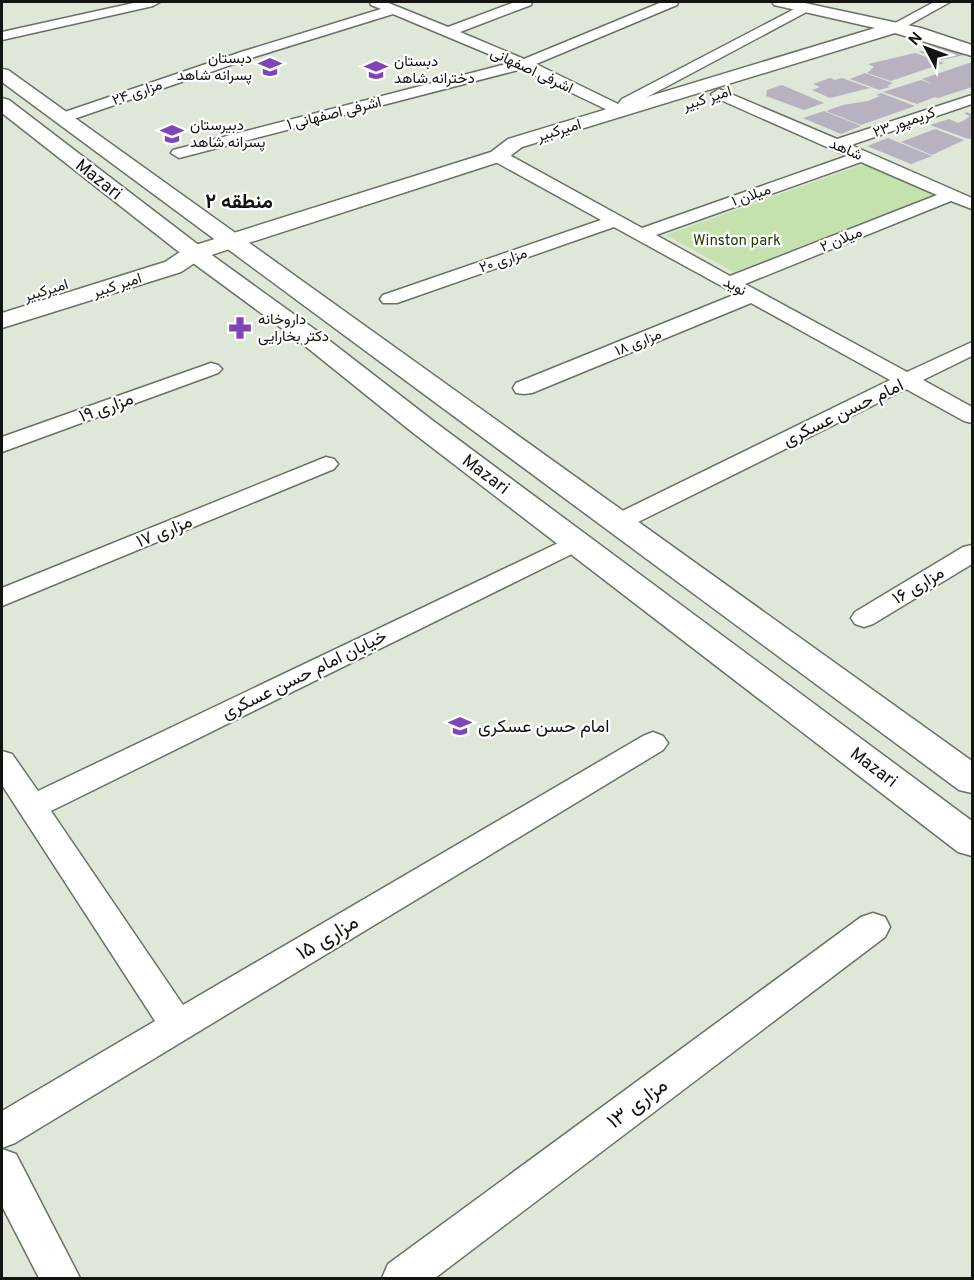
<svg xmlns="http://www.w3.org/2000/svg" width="974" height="1280" viewBox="0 0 974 1280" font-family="Overpass,Vazirmatn,sans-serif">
	<rect width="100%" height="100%" fill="#dfe7d8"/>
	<path fill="#c4e1ae" d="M867 163 938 194 734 272 666 235Z"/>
	<path fill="#b7b1c0" d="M932 44 964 55 942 60 919 52 931 48 925 45Z
		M915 53 944 63 891 81 867 73 874 67 868 64Z
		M972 62V87L938 98 935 97 917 104 883 92 921 80 932 84 922 79Z
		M865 73 893 83 887 86 890 87 879 90 850 79Z
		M830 78 835 80 842 78 870 88 830 98 812 90 820 87 813 84Z
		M782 85 824 103 804 110 766 96 767 90Z
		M881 93 915 106 861 125 826 111 843 105 868 101 880 96 876 95Z
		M824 111 861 126 841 134 803 118Z
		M966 112 972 114V138L968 139 930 125 949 119 958 123 963 121 970 116 965 114Z
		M935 129 964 140 932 155 901 142Z
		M888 138 932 156 911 164 867 146Z"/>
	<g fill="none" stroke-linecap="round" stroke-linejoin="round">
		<g stroke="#697164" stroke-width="3">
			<path id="minor" d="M138 2H160L153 6 2 40V32Z
				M370 2H386L448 27 515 2H532L531 5 460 32 524 59 662 2H678L677 5 536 64 618 104 622 99 802 5H812L814 8 632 105 626 114 620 116 522 69 179 158 171 153 173 150 510 63 393 14 251 58 68 121H56L54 118 56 115 241 52 381 9 371 5Z
				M934 2H950L898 31 893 32 886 28Z
				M719 89 837 139 972 95V104L851 145 972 198V209L951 201 745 284 907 372 972 342V356L923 380 972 407V423L964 421 906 389 626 528 617 530 608 528 605 523 608 518 890 380 751 303 532 393 524 394 516 393 513 388 516 383 736 294 614 227 397 303H383L380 299 383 295 601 220 492 160 490 156 492 152H504L642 228 847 156 714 97 711 94ZM861 162 937 195 730 276 656 235Z
				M211 363 218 365 222 369 218 373 2 452V437Z
				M326 457 334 459 338 464 334 469 2 606V588Z
				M577 534 586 537 589 542 586 547 51 811 183 1005 643 736 653 732 663 736 668 743 663 750 15 1143 2 1148V1111L155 1021 2 785V751L12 754 38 791Z
				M972 545V564L873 624 864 627 855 624 851 618 855 612 963 547Z
				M873 913 885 917 890 927 885 937 435 1278H382L388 1264 861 917Z
				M2 1149 16 1154 80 1278H39L2 1206Z"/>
		</g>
		<g stroke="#697164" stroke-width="3">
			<path id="tertiary" d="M772 2H800L921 28 972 45V56L895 33 522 147 505 160 202 258 181 272 2 328V313L165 262 186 248 491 152 508 139 875 28 774 5Z"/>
		</g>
		<g stroke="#697164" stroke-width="3">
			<path id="secondary" d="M2 69 8 70 972 761V793L959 790 2 82Z
				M2 98 9 100 209 253 317 331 432 420 972 821V856L958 852 412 432 299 341 193 263 2 113Z"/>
		</g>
		<use href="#minor" fill="#fff" fill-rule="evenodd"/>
		<use href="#tertiary" fill="#fff" fill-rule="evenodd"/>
		<use href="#secondary" fill="#fff" fill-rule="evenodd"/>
	</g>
	<defs>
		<g id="school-bare" transform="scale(1.8)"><path d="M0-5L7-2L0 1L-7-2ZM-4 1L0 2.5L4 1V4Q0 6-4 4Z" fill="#8043b8" stroke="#fff" stroke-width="2.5" paint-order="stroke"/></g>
		<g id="pharmacy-bare" transform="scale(1.8)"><path d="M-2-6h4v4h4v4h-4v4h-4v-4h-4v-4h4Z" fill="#8043b8" stroke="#fff" stroke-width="2.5" paint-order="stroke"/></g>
	</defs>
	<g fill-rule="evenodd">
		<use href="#school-bare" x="270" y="67"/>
		<use href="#school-bare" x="376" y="70"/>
		<use href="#school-bare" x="172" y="134"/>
		<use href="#pharmacy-bare" x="240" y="328"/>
		<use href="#school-bare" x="460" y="726"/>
	</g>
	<g text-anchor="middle" stroke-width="4.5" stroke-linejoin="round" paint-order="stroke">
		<g font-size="15" fill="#11140f" stroke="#fff" text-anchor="start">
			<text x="252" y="63" text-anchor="end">دبستان<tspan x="252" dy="17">پسرانه شاهد</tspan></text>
			<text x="394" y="66">دبستان<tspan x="394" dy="17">دخترانه شاهد</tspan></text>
			<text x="190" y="130">دبیرستان<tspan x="190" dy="17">پسرانه شاهد</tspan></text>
			<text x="258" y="324">داروخانه<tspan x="258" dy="17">دکتر بخارایی</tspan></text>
		</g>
		<g font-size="15" fill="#11140f" stroke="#fff">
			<text transform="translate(532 70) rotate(25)" y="5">اشرفی اصفهانی</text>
			<text transform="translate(137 92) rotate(-19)" y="5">مزاری ۲۴</text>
			<text transform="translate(707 98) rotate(-18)" y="5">امیر کبیر</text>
			<text transform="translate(334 113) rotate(-14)" y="5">اشرفی اصفهانی ۱</text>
			<text transform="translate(904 122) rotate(-19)" y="5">کریمپور ۲۳</text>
			<text transform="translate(559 130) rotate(-17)" y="5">امیرکبیر</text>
			<text transform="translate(846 149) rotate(23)" y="5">شاهد</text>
			<text transform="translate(751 195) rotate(-19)" y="5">میلان ۱</text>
			<text transform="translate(841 239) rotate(-22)" y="5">میلان ۲</text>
			<text transform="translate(503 260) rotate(-19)" y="5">مزاری ۲۰</text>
			<text transform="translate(117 285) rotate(-18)" y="5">امیر کبیر</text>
			<text transform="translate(735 286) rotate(28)" y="5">نوید</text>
			<text transform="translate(46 290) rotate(-17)" y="5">امیرکبیر</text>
			<text transform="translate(638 342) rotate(-22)" y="5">مزاری ۱۸</text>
		</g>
		<g font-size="15" fill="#203a00" stroke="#fff">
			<text x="737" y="245">Winston park</text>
		</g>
		<g font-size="18" fill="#11140f" stroke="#fff">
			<text transform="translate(99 179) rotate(38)" y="6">Mazari</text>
			<text transform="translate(106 407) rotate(-20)" y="6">مزاری ۱۹</text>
			<text transform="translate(843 412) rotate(-26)" y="6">امام حسن عسکری</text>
			<text transform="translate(486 474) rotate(37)" y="6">Mazari</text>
			<text transform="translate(164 531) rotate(-22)" y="6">مزاری ۱۷</text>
			<text transform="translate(918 585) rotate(-31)" y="6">مزاری ۱۶</text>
			<text transform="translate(304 674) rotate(-26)" y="6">خیابان امام حسن عسکری</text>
			<text transform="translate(874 767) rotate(37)" y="6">Mazari</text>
		</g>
		<g font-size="18" fill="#11140f" stroke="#fff" text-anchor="start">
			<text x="478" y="732">امام حسن عسکری</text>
		</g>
		<g font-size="20" font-weight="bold" fill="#11140f" stroke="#fff">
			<text x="239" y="208">منطقه ۲</text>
		</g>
		<g font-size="21" fill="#11140f" stroke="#fff">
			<text transform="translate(327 937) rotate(-31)" y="7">مزاری ۱۵</text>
			<text transform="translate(637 1103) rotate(-37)" y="7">مزاری ۱۳</text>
		</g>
	</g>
	<rect width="974" height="1280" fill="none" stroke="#11140f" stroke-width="6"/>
	<g transform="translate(926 48) rotate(311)" stroke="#ffffff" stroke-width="4.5" paint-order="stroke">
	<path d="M0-4.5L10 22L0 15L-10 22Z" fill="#11140f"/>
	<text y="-9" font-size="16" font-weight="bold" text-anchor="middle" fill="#11140f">N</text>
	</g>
</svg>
